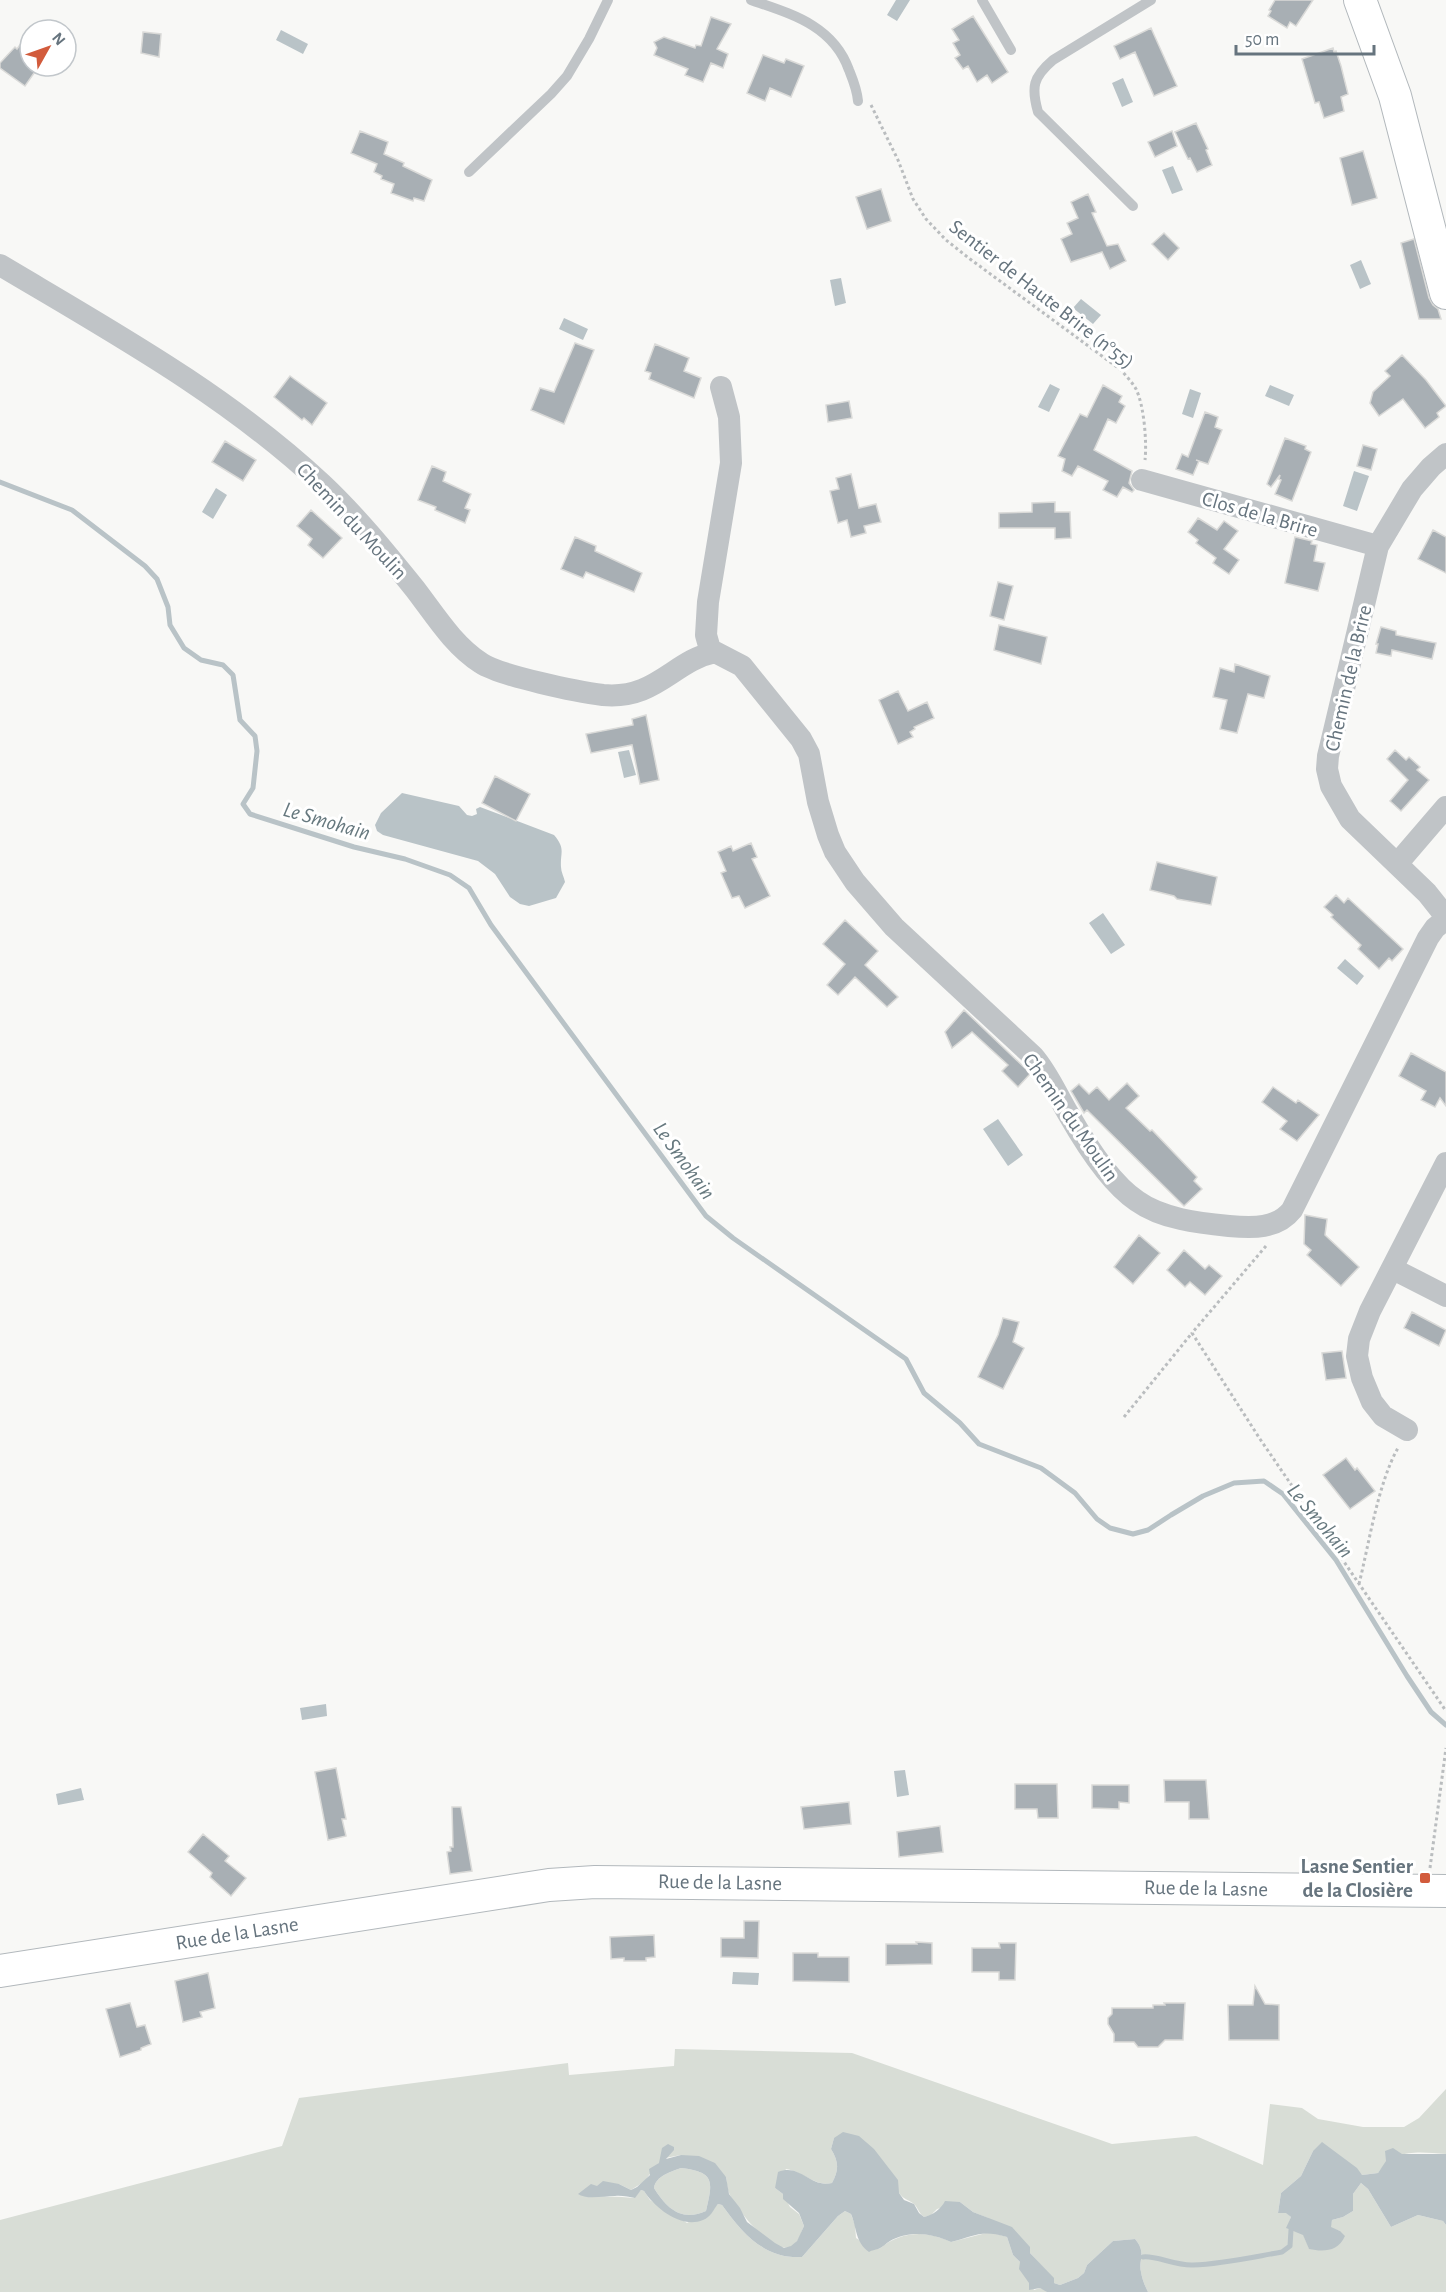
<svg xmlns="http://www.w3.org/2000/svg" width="1446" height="2292" viewBox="0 0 1446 2292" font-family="'Alegreya Sans',sans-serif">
	<rect width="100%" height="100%" fill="#f8f8f6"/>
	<path fill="#d8ddd6" d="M675 2049 852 2053 1112 2144 1196 2136 1263 2165 1270 2104 1302 2108 1318 2119 1363 2127H1404L1419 2118 1446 2089V2154C1418 2152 1396 2148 1378 2173L1362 2175 1313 2151 1301 2176 1281 2193 1278 2213 1286 2212 1291 2217 1287 2228 1303 2234 1309 2248 1340 2231 1330 2228 1332 2220 1343 2217 1353 2211V2194L1361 2183 1368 2189 1391 2227 1418 2215 1443 2221 1446 2225V2292H1148C1145 2286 1142 2279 1141 2272 1138 2260 1147 2253 1135 2239L1113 2241 1087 2265 1084 2273 1078 2278 1060 2285 1054 2283 1053 2278 1030 2253 988 2218 973 2212 960 2202 937 2209 931 2215 924 2217C919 2213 919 2210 915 2205 910 2200 904 2200 899 2193L834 2138 831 2149C839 2162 839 2170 832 2183 814 2187 803 2171 786 2169L775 2188 783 2194 790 2207 799 2214 804 2226C801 2232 799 2242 792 2246 773 2257 738 2210 730 2195 727 2190 727 2182 726 2177L681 2155 665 2158 654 2168 645 2181 631 2190 619 2184 585 2196C602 2197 618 2196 634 2198L641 2190 644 2191 650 2200 687 2223 714 2208 718 2204 722 2205C742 2233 764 2259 802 2257L838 2216 845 2211 851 2214 855 2225 856 2238 874 2249H879C901 2231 926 2230 951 2242L990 2232 1007 2237 1013 2255 1020 2262 1034 2290 1040 2288 1046 2290 1047 2292H0V2220L282 2146 299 2098 568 2063 569 2075 674 2066Z
		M681 2168C715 2172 713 2181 706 2211 682 2222 667 2209 654 2188 656 2176 670 2172 681 2168Z"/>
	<path fill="#b9c3c7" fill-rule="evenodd" d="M896 0H910L897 21 887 15Z
		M281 30 308 44 303 54 276 40Z
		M1123 78 1133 102 1122 107 1112 83Z
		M1173 166 1183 190 1172 194 1162 170Z
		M1361 260 1371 284 1360 289 1350 265Z
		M841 278 846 303 835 306 830 280Z
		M1081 299 1101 315 1093 324 1073 308Z
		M564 318 588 329 583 340 559 329Z
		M1050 384 1060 389 1049 412 1038 407Z
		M1270 385 1294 395 1289 406 1265 396Z
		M1190 389 1201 393 1193 418 1182 414Z
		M1354 471 1369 476 1357 511 1343 506Z
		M216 488 227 495 213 519 202 512Z
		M629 750 636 775 624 778 618 752Z
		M402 793 459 806 467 815 472 816 477 814 476 809 480 807 554 835C566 849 560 852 561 867 561 872 564 877 565 882L556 898 529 906 520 904 510 897 495 874 478 861 383 835 377 831 375 825 381 813Z
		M1103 913 1125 945 1111 954 1089 923Z
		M1345 959 1364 976 1357 985 1337 968Z
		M998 1119 1023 1155 1008 1166 983 1129Z
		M326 1704 327 1716 302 1720 300 1708Z
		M905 1770 909 1795 897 1797 894 1771Z
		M81 1788 84 1800 58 1805 56 1794Z
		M733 1972 759 1973 758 1985 732 1984Z
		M843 2132 859 2136 874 2149 898 2180 899 2193 904 2200 914 2204 919 2213 924 2217C933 2215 941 2209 945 2201L960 2202 973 2212 1012 2227 1030 2247V2253L1054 2278V2283L1060 2285 1078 2278 1084 2273 1087 2265 1113 2241 1135 2239C1147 2253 1138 2260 1141 2272 1142 2279 1145 2286 1148 2292H1047L1040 2288 1029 2290V2283L1019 2269 1020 2262 1013 2255 1007 2237C981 2229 975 2236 951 2242 932 2233 908 2230 890 2241 886 2243 882 2248 878 2249 875 2250 872 2250 869 2252 855 2242 857 2228 851 2214L845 2211 838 2216 802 2257C764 2259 742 2233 722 2205L718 2204C713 2210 711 2217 703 2220 681 2229 655 2208 644 2191L641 2190 635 2198C629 2197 621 2195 615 2196 604 2196 586 2200 578 2194L591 2184 597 2186 603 2181 619 2184 631 2190 637 2187 650 2175 649 2169 659 2163 662 2148 668 2144 674 2147V2150L666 2159 681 2155 699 2156 715 2163 726 2177 729 2194 740 2208 747 2222 775 2243 784 2248 791 2246 797 2241 804 2226 799 2213 783 2199V2194L775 2188 778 2172C801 2163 809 2188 832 2183 839 2170 839 2162 831 2149L834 2138ZM681 2168C715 2172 713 2181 706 2211 682 2222 667 2209 654 2188 656 2176 670 2172 681 2168Z
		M1322 2142 1357 2168 1362 2175 1378 2173 1386 2161 1385 2151 1393 2148 1402 2154H1446V2225L1443 2221 1418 2215 1391 2227 1368 2189 1361 2183 1353 2194V2211L1343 2217 1332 2220 1331 2227 1340 2231 1345 2236C1338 2252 1323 2252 1309 2249L1303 2235 1286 2228 1291 2217 1286 2213H1278L1281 2193 1301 2176 1313 2151Z"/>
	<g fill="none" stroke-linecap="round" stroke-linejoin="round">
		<path stroke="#b9c3c7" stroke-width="5" d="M0 482 72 510 145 566 157 579 168 607 170 625 184 648 201 660 223 665 233 675 240 720 255 736 257 751 253 788 243 804 250 814 354 847 405 859 450 875 469 888 491 925 706 1216 733 1238 906 1359 924 1393 960 1423 979 1444 1041 1468 1075 1493 1097 1519 1110 1528 1133 1534 1148 1530 1171 1515 1203 1496 1234 1483 1264 1481 1283 1494 1336 1560 1407 1676 1431 1712 1446 1725
			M1143 2257C1155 2255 1176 2266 1193 2265 1223 2264 1253 2257 1282 2252L1290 2246 1291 2230"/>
	</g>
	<path fill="#a8afb4" stroke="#dadad8" stroke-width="1.5" d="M1275 0H1313L1296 26 1290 22 1287 28 1268 16 1271 11 1269 10Z
		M973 16 1008 72 992 83 987 75 977 82 968 66 963 69 955 58 960 55 953 43 959 40 952 29Z
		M711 17 731 24 717 49 728 54 723 68 711 63 703 82 685 75 688 69 654 55 657 48 654 42 664 37 695 48 696 45 701 46Z
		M1151 28 1177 86 1154 96 1135 52 1120 59 1114 46Z
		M30 31V66H39L25 86 0 68V63L15 47 17 49Z
		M143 32 161 34 159 57 141 53Z
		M1333 48 1334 52 1336 51 1341 66 1348 94 1341 97 1344 111 1324 118 1319 102 1315 103 1302 59Z
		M763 55 784 63 786 59 804 66 791 97 770 88 765 101 747 93Z
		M1196 123 1208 149 1206 150 1212 165 1197 172 1190 158 1188 159 1175 132Z
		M360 131 388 142 384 154 404 163 403 166 432 180 424 201 414 198 413 201 391 193 394 184 381 179 382 176 374 172 377 164 351 153Z
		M1172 131 1177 146 1155 157 1148 142Z
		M1363 151 1377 198 1352 205 1340 158Z
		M881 189 891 221 867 229 856 197Z
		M1088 194 1096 212 1092 213 1107 246 1118 244 1126 261 1110 269 1102 252 1071 262 1061 239 1072 234 1067 223 1078 218 1071 202Z
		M1164 233 1179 248 1168 260 1152 244Z
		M1414 239 1429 298 1433 305 1438 309 1441 319H1419L1401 243Z
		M575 343 594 350 564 424 531 410 540 388 554 392Z
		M655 344 689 358 684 371 701 378 694 398 649 379 651 373 645 371Z
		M1402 355 1426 380 1446 406 1437 413 1439 417 1425 428 1403 399 1379 416 1370 403 1373 392 1390 376 1385 371Z
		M290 376 327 403 312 425 304 418 302 420 274 397Z
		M1103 385 1122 396 1119 402 1125 406 1116 423 1108 419 1094 450 1132 471 1129 483 1134 490 1132 492 1123 487 1117 497 1103 490 1108 481 1078 466 1072 476 1062 471 1065 459 1058 456 1080 414 1087 417Z
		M849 401 852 418 828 422 826 405Z
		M1205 412 1218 417 1215 427 1222 430 1208 464 1196 460 1199 461 1193 475 1176 469 1182 454 1188 457Z
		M1285 438 1306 446 1305 449 1311 452 1292 501 1275 494 1281 480 1279 479 1280 475 1271 487 1267 484Z
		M225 441 256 460 243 481 212 462Z
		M1363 445 1377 449 1371 470 1357 466Z
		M432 466 446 472 443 481 471 494 465 508 470 510 465 523 435 510 436 507 418 500Z
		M851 474 859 508 876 504 881 522 864 526 866 533 851 537 847 520 838 523 830 491 839 489 836 478Z
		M1055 502V512H1070L1071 538 1055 539V528H999V513L1032 512V503Z
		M311 510 342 538 323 558 308 545 312 539 297 526Z
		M1198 518 1217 530 1224 521 1238 531 1224 549 1239 560 1229 574 1213 563 1216 558 1196 543 1198 540 1188 532Z
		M1433 530 1446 537V573L1418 559Z
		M575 537 596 546 595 551 642 573 634 592 586 572 583 578 561 569Z
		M1295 537 1312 541 1311 544 1317 545 1314 561 1325 563 1318 591 1285 583Z
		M998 582 1013 586 1004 620 990 616Z
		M999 625 1047 637 1041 664 994 650Z
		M1381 627 1396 631V635L1436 643 1432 659 1392 650 1391 656 1376 653 1378 644H1376Z
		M1235 664 1270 676 1264 698 1248 694 1237 733 1220 729 1227 700 1213 697 1220 668 1234 672Z
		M898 691 908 711 927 702 934 718 914 727 915 729 910 732 913 737 898 744 879 700Z
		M646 715 659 780 640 784 632 745 591 753 586 734 633 725 632 719Z
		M1395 750 1406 760 1409 757 1420 767 1417 770 1429 780 1401 811 1390 801 1408 780 1387 759Z
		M495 776 530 794 516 821 482 803Z
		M751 843 757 857 752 859 770 896 745 908 739 896 732 898 721 873 726 871 718 852 731 846 733 851Z
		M1157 862 1217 877 1211 905 1177 899 1174 896 1150 890Z
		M1336 895 1344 903 1348 898 1403 949 1392 961 1389 958 1379 969 1358 949 1361 945 1331 917 1333 915 1324 907Z
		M845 920 878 951 865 965 898 997 887 1007 855 977 838 995 827 985 845 964 823 944Z
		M964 1010 1028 1071 1030 1074 1018 1087 1002 1071 1008 1065 972 1032 952 1048 945 1032Z
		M1411 1053 1446 1072V1106L1440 1098 1435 1107 1421 1100 1426 1091 1399 1076Z
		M1127 1083 1139 1096 1126 1108 1150 1131 1152 1130 1197 1177 1194 1181 1202 1189 1184 1206 1087 1110 1084 1113 1071 1091 1079 1084 1089 1094 1097 1087 1109 1100Z
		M1273 1087 1296 1103 1298 1100 1319 1115 1297 1141 1280 1129 1287 1121 1262 1102Z
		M1305 1215 1327 1219 1325 1235 1359 1267 1341 1286 1307 1255 1311 1250 1304 1244Z
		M1139 1235 1160 1253 1133 1284 1114 1267Z
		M1184 1250 1205 1269 1209 1265 1222 1276 1205 1295 1190 1282 1185 1287 1167 1270Z
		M1412 1312 1446 1330 1439 1346 1404 1328Z
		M1003 1318 1019 1322 1013 1342 1024 1348 1003 1389 978 1377 998 1335Z
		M1342 1351 1346 1378 1326 1380 1322 1353Z
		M1346 1458 1355 1470 1357 1468 1375 1491 1350 1509 1323 1475Z
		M336 1768 346 1819H342L346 1836 328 1840 315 1772Z
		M1164 1780H1206L1209 1819H1189V1802H1165Z
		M1015 1784H1057L1058 1818H1038L1037 1809H1015Z
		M1092 1785H1129V1803L1119 1802V1809L1092 1808Z
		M849 1802 851 1824 804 1829 801 1807Z
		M452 1807H461L472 1871 450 1874 447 1852 451 1851 450 1847H453Z
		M940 1826 943 1852 899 1857 897 1832Z
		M203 1834 229 1856 225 1861 246 1878 231 1896 210 1877 212 1873 188 1852Z
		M744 1921H759L758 1958 721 1957V1938H744Z
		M654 1935 655 1957 646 1958V1961H624V1958L611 1959 610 1937Z
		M916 1942 932 1943V1964L886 1965V1944H917Z
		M999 1943H1016L1015 1980H999V1972H972V1948H1000Z
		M793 1953H818V1957H849V1982L793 1981Z
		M208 1973 215 2008 200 2012 202 2017 183 2022 175 1981Z
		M1255 1986 1265 2004 1279 2005V2040H1229L1228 2005H1253Z
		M130 2003 137 2027 145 2025 151 2044 141 2048V2050L120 2057 106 2009Z
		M1164 2003H1185L1183 2040H1165L1158 2047H1138L1134 2042H1114V2034L1108 2024V2018L1112 2014V2008H1153V2005H1165Z"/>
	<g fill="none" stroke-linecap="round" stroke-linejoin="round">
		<g stroke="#b2b8bc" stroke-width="34">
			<path id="secondary" d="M1360 0 1395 96 1446 293
				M0 1971 549 1885 595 1882 1446 1891"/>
		</g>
		<path stroke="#babdbf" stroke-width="3" stroke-dasharray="3 3" stroke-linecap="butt" d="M871 105 898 160 913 199 926 219 946 240 970 259 1121 370C1126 376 1132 382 1136 389 1144 405 1147 442 1145 460
			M1266 1246 1192 1333 1260 1439 1446 1711
			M1124 1417 1192 1333
			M1359 1584C1369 1544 1378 1483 1398 1448
			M1430 1868 1446 1748"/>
		<path stroke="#c0c4c7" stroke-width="10" d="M751 0C791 14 833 25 849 70 853 80 857 89 858 101
			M982 0 1011 50
			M469 172 551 94 567 76 589 39 608 0
			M1133 206 1038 112C1031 87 1033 77 1053 60L1151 0"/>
		<path stroke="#c0c4c7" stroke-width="22" d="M0 265C111 331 227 395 322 484 356 516 386 553 415 589 435 615 453 645 481 663 500 676 579 692 603 695 656 700 673 661 715 652L742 666 801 739 809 754 818 802 828 835 835 852 855 882 894 927 1033 1056C1048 1073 1057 1095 1069 1115 1085 1143 1110 1183 1137 1201 1162 1219 1199 1223 1229 1226 1253 1228 1277 1229 1292 1210L1428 938 1435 928 1446 919
			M1446 454 1431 467 1412 489 1378 546 1328 756 1327 769 1331 786 1350 819 1427 893 1446 917
			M1142 480 1378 546
			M711 653 706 635 708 602 731 463 729 417 721 387
			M1397 864 1446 807
			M1393 1269 1446 1296
			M1407 1430 1383 1416 1372 1402 1362 1378 1357 1356 1359 1339 1370 1311 1446 1163"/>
		<use href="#secondary" stroke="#fff" stroke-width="32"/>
	</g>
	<rect fill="#d25b3c" stroke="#fff" stroke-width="2" x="1419" y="1872" width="12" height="12" rx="3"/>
	<g text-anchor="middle" stroke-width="6" stroke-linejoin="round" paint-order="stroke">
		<g font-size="21" fill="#66747e" stroke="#fff">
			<text transform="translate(1042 294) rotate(38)" y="7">Sentier de Haute Brire (n°55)</text>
			<text transform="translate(1260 514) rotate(16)" y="7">Clos de la Brire</text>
			<text transform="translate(352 521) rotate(47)" y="7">Chemin du Moulin</text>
			<text transform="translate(1348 678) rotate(-77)" y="7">Chemin de la Brire</text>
			<text transform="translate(1071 1117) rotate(55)" y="7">Chemin du Moulin</text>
			<text transform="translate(720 1882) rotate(1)" y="7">Rue de la Lasne</text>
			<text transform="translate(1206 1888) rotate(1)" y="7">Rue de la Lasne</text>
			<text transform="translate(237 1933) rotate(-9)" y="7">Rue de la Lasne</text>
		</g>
		<g font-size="21" font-weight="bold" fill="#66747e" stroke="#fff" text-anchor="end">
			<text x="1413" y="1873">Lasne Sentier<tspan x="1413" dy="24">de la Closière</tspan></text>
		</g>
		<g font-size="22" font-style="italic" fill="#67797f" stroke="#fff">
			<text transform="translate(327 820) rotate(16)" y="8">Le Smohain</text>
			<text transform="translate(685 1160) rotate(54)" y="8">Le Smohain</text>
			<text transform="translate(1321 1520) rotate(50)" y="8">Le Smohain</text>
		</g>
	</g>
	<g transform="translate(48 48) rotate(50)"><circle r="28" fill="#ffffff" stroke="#c2c7cb" stroke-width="1.5"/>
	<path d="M0-4.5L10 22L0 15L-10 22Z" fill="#d25b3c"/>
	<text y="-9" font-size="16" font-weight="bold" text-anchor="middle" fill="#66747e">N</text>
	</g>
	<path d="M1236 45v9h138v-9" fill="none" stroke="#66747e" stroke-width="3"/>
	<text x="1245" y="45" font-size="18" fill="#66747e" stroke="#ffffff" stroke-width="4.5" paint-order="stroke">50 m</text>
</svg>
